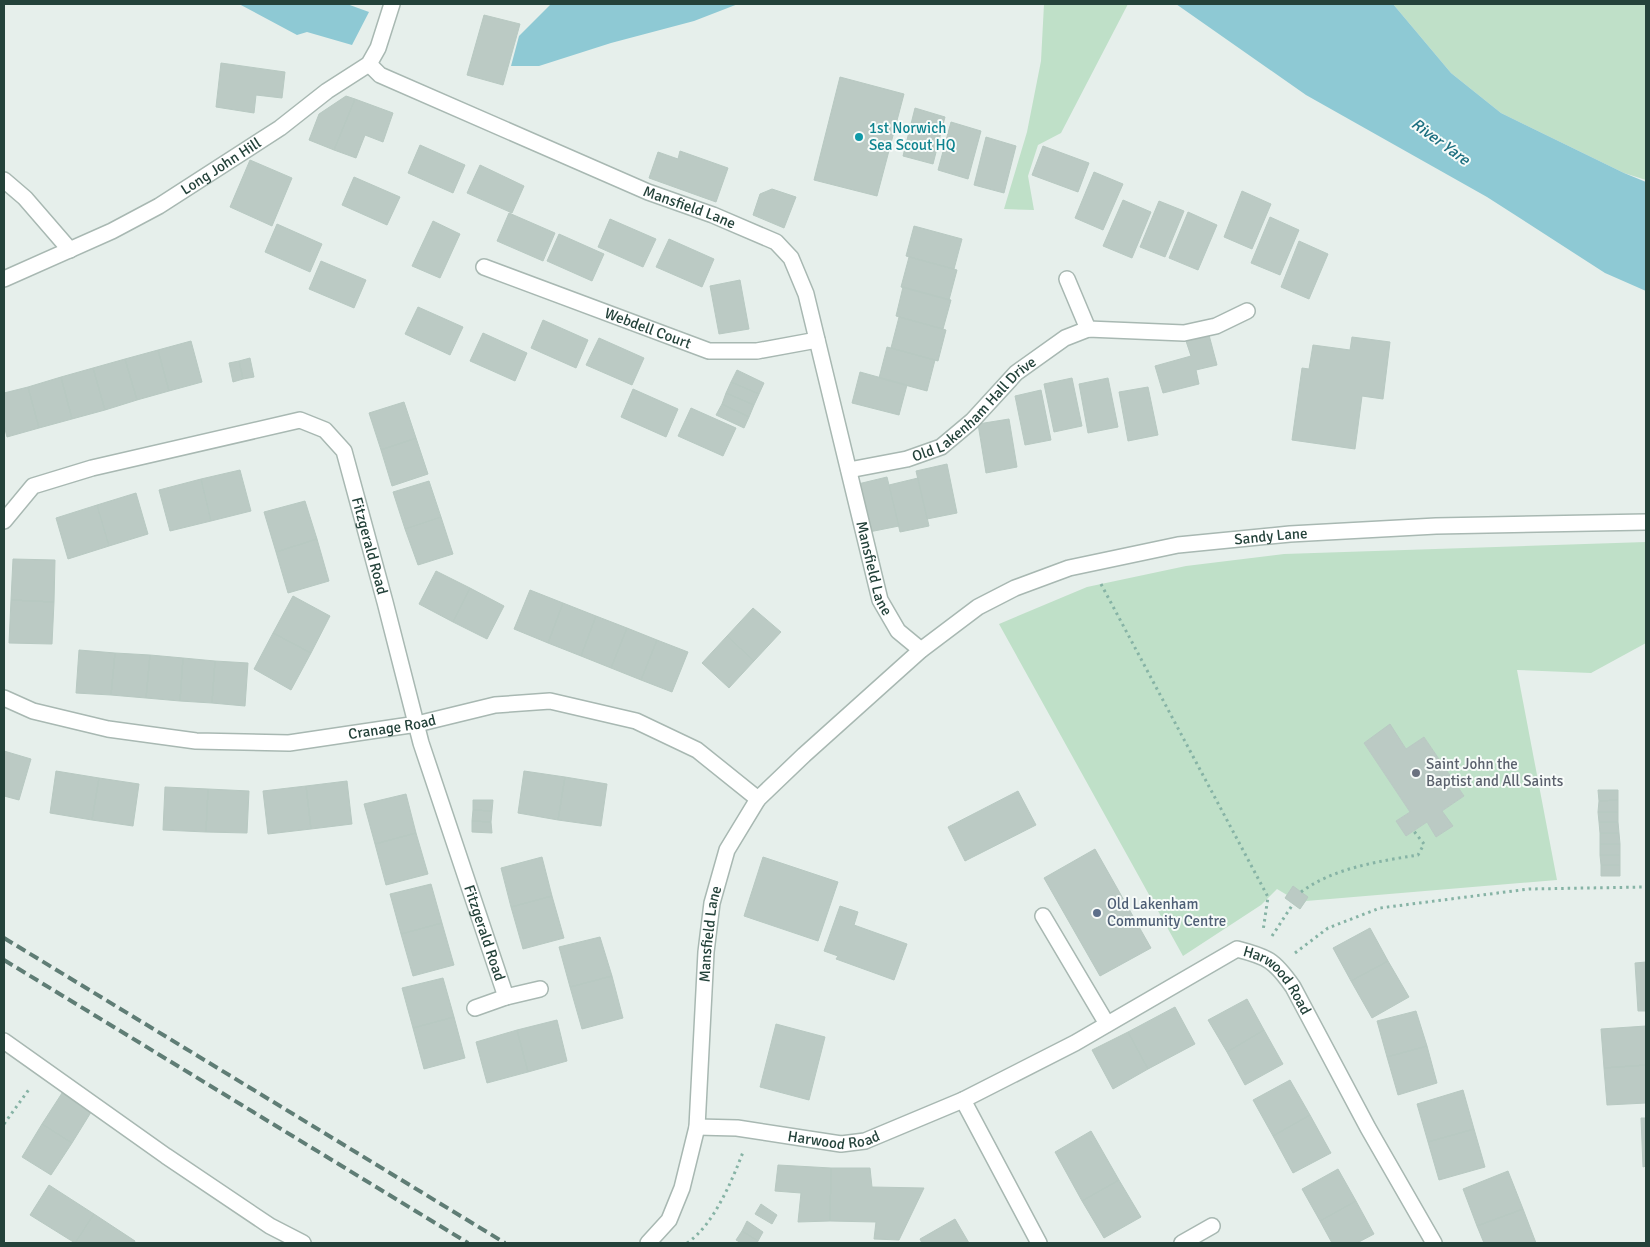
<svg xmlns="http://www.w3.org/2000/svg" width="1650" height="1247" viewBox="0 0 1650 1247" font-family="Signika,sans-serif">
	<rect width="100%" height="100%" fill="#e6efeb"/>
	<path fill="#bfe0c8" fill-rule="evenodd" d="M1044 4H1128L1061 133 1038 145 1028 176 1034 210 1004 209 1027 132 1041 61Z
		M1393 4H1646V180L1624 173 1501 113 1451 73Z
		M1646 542V643L1591 673 1517 670 1557 880 1306 901 1300 909 1285 898 1287 895 1277 889 1261 905 1183 956 999 624 1087 587 1186 566 1284 554ZM1390 725 1406 749 1424 737 1464 796 1442 811 1452 826 1436 837 1427 822 1406 836 1396 821 1410 812 1364 743Z"/>
	<path fill="#8ec9d4" d="M239 4H347L369 12 352 45 307 32 297 35Z
		M551 4H738L694 21 611 43 539 66H511L519 36Z
		M1176 4H1393L1451 73 1501 113 1624 173 1646 182V291L1605 273 1487 197 1306 95Z"/>
	<path fill="#bbcac4" stroke="#b8c9c2" d="M484 15 520 24 503 85 467 75Z
		M221 63 285 72 282 98 256 95 254 113 216 107Z
		M840 77 904 94 877 196 814 180Z
		M346 96 355 99 334 150 309 140 319 114Z
		M355 99 393 113 383 142 365 135 356 158 334 150Z
		M915 108 945 117 933 164 903 156Z
		M951 122 981 131 968 179 938 170Z
		M986 137 1016 146 1004 193 974 185Z
		M420 145 465 165 453 193 408 173Z
		M1043 146 1089 163 1078 192 1032 175Z
		M680 151 728 168 716 202 649 178 658 152 678 159Z
		M250 160 292 178 272 226 230 207Z
		M480 165 524 186 512 213 467 193Z
		M1094 172 1123 184 1103 230 1075 218Z
		M354 177 400 197 387 225 342 205Z
		M772 189 796 197 784 228 753 215 760 194Z
		M1242 191 1271 204 1252 249 1224 237Z
		M1123 200 1151 212 1132 258 1103 246Z
		M1159 201 1184 211 1165 257 1140 247Z
		M1188 212 1217 225 1198 270 1169 258Z
		M509 213 555 233 543 261 497 241Z
		M1270 217 1299 230 1280 275 1251 263Z
		M610 219 656 239 643 267 598 247Z
		M433 221 460 234 440 278 412 266Z
		M277 224 322 244 310 272 265 252Z
		M914 226 962 239 954 269 906 256Z
		M559 234 604 254 592 281 547 261Z
		M669 239 714 259 702 287 656 267Z
		M1299 241 1328 254 1309 299 1281 287Z
		M909 257 957 270 949 300 901 287Z
		M321 261 366 280 354 308 309 289Z
		M740 280 749 329 719 334 710 286Z
		M903 287 951 300 943 329 896 316Z
		M418 307 463 327 450 355 405 334Z
		M899 317 946 330 938 361 891 348Z
		M543 320 588 340 576 368 531 348Z
		M483 333 527 353 515 381 470 361Z
		M1209 335 1217 365 1196 370 1199 384 1163 393 1155 366 1191 356 1186 341Z
		M1352 337 1390 342 1383 399 1362 396 1355 449 1292 440 1302 368 1309 369 1313 345 1350 350Z
		M599 338 644 358 632 385 586 365Z
		M191 341 202 382 169 391 158 350Z
		M887 347 935 360 927 391 879 378Z
		M158 350 169 391 137 400 125 359Z
		M250 358 254 377 243 379 239 361Z
		M125 359 137 400 105 410 93 368Z
		M239 361 243 379 233 382 229 363Z
		M93 368 105 410 72 419 61 377Z
		M737 370 764 383 759 394 731 382Z
		M860 372 907 385 899 415 852 403Z
		M61 377 72 419 39 428 28 387Z
		M1072 378 1082 426 1054 432 1044 384Z
		M1108 378 1118 427 1088 433 1079 384Z
		M731 382 759 394 754 405 726 393Z
		M28 387 39 428 7 437 4 425V393Z
		M1148 387 1158 435 1128 441 1119 392Z
		M633 389 678 409 666 437 621 417Z
		M1041 390 1051 440 1025 445 1015 396Z
		M726 393 754 405 749 417 722 404Z
		M404 402 416 438 381 450 369 413Z
		M722 404 749 417 744 428 716 415Z
		M691 408 736 428 723 456 678 436Z
		M1009 419 1017 467 986 473 978 424Z
		M416 438 428 474 392 486 381 450Z
		M947 464 957 513 927 519 916 471Z
		M240 470 251 511 211 521 201 479Z
		M887 477 899 526 869 532 858 484Z
		M918 478 929 526 900 532 889 485Z
		M201 479 211 521 170 531 159 490Z
		M429 481 441 517 405 529 393 492Z
		M136 493 148 534 109 546 97 505Z
		M305 501 317 539 276 552 264 512Z
		M97 505 109 546 68 559 56 518Z
		M441 517 453 554 418 565 405 529Z
		M317 539 329 581 288 593 276 552Z
		M13 559 55 560 54 602 11 600Z
		M436 571 470 588 453 622 419 604Z
		M470 588 504 606 487 639 453 622Z
		M530 590 563 603 548 643 514 629Z
		M293 596 330 616 311 653 273 633Z
		M11 600 54 602 52 644 9 643Z
		M563 603 596 616 581 656 548 643Z
		M753 608 781 632 754 661 727 636Z
		M596 616 627 628 611 668 581 656Z
		M627 628 657 640 641 680 611 668Z
		M273 633 311 653 291 690 254 669Z
		M727 636 754 661 729 688 702 663Z
		M657 640 688 652 672 692 641 680Z
		M79 650 115 653 111 695 76 693Z
		M115 653 150 655 146 698 111 695Z
		M150 655 183 658 180 701 146 698Z
		M183 658 215 661 212 703 180 701Z
		M215 661 248 663 245 706 212 703Z
		M1390 724 1406 749 1424 737 1464 796 1442 811 1453 826 1436 837 1427 822 1406 836 1396 821 1410 812 1364 743Z
		M4 751 31 759 19 800 4 796Z
		M56 771 99 778 92 820 50 813Z
		M524 771 565 777 558 820 518 813Z
		M565 777 607 784 601 826 558 820Z
		M99 778 139 784 133 826 92 820Z
		M347 781 352 824 311 829 306 786Z
		M306 786 311 829 268 834 263 791Z
		M165 787 208 789 206 832 163 830Z
		M208 789 249 791 247 833 206 832Z
		M1598 790H1618V800L1599 801Z
		M1018 791 1036 825 965 861 948 827Z
		M406 794 416 833 375 844 364 804Z
		M473 800H493L492 811 473 810Z
		M1618 800V812H1598L1599 801Z
		M473 810 492 811 491 822 472 821Z
		M1598 812H1618V822H1599Z
		M472 821 491 822 492 833 472 832Z
		M1599 822H1618L1619 833H1600Z
		M416 833 428 874 386 885 375 844Z
		M1600 833H1619L1620 844H1600Z
		M1600 844H1620V855H1600Z
		M1095 849 1151 948 1100 976 1044 878Z
		M1600 855H1620V865H1601Z
		M542 857 552 896 511 907 501 868Z
		M763 857 838 882 818 941 744 916Z
		M1601 865H1620V876H1601Z
		M431 884 442 923 401 934 390 894Z
		M1293 886 1308 897 1300 909 1285 898Z
		M552 896 564 938 523 949 511 907Z
		M840 906 858 912 854 925 907 944 894 980 836 959 838 956 824 951Z
		M442 923 454 965 413 976 401 934Z
		M1370 928 1388 961 1351 981 1333 948Z
		M600 937 612 976 570 987 559 947Z
		M1388 961 1409 997 1372 1018 1351 981Z
		M1646 962V1011H1638L1635 963Z
		M612 976 623 1018 582 1029 570 987Z
		M443 978 454 1017 413 1028 402 988Z
		M1247 999 1264 1030 1227 1052 1208 1020Z
		M1175 1007 1195 1044 1148 1069 1128 1032Z
		M1416 1011 1427 1046 1387 1057 1377 1021Z
		M454 1017 465 1058 424 1069 413 1028Z
		M557 1020 567 1061 528 1072 517 1030Z
		M776 1024 825 1037 809 1100 760 1087Z
		M1646 1026V1065L1604 1068 1601 1029Z
		M517 1030 528 1072 487 1083 476 1042Z
		M1264 1030 1283 1064 1245 1085 1227 1052Z
		M1128 1032 1148 1069 1113 1089 1092 1050Z
		M1427 1046 1437 1083 1398 1095 1387 1057Z
		M1646 1065V1103L1607 1105 1604 1068Z
		M1290 1080 1310 1115 1273 1136 1253 1100Z
		M64 1090 93 1109 72 1143 42 1124Z
		M1463 1090 1474 1129 1428 1142 1417 1104Z
		M1310 1115 1331 1153 1293 1173 1273 1136Z
		M1641 1118H1646V1166L1643 1167Z
		M42 1124 72 1143 51 1175 22 1157Z
		M1474 1129 1485 1167 1439 1180 1428 1142Z
		M1091 1131 1119 1180 1082 1201 1055 1152Z
		M778 1165 831 1168 830 1221 798 1222 801 1193 775 1191Z
		M831 1168H870L872 1187 924 1188 899 1240 874 1239 876 1222 830 1221Z
		M1338 1169 1356 1201 1320 1221 1302 1189Z
		M1508 1171 1523 1209 1477 1226 1463 1189Z
		M1119 1180 1141 1217 1104 1238 1082 1201Z
		M49 1185 94 1214 75 1243 30 1215Z
		M1356 1201 1374 1234 1357 1243H1332L1320 1221Z
		M761 1204 777 1215 772 1224 755 1214Z
		M1523 1209 1536 1243H1484L1477 1226Z
		M94 1214 135 1241 134 1243H75Z
		M955 1219 969 1243H922L920 1239Z
		M747 1221 763 1232 758 1241 742 1231Z
		M742 1231 758 1241 757 1243H741L736 1240Z"/>
	<g fill="none" stroke-linecap="round" stroke-linejoin="round">
		<g stroke="#a8b8b2" stroke-width="18">
			<g id="minor">
				<path id="s1" d="M369 64 380 75 648 192 713 215 776 242 791 258 806 294 880 600 898 631 921 650"/>
				<path d="M4 180 25 198 70 250"/>
				<path id="s2" d="M484 267 709 351H757L817 340"/>
				<path id="s3" d="M4 279 112 231 159 206 280 128 327 91 369 64 378 48 392 4"/>
				<path d="M1067 279 1088 329"/>
				<path id="s4" d="M849 470 907 459 941 447 972 421 1016 373 1065 338 1088 329 1184 333 1216 326 1247 311"/>
				<path id="s5" d="M4 521 33 486 92 468 300 420 325 430 344 451 385 602 421 743 506 997 475 1008"/>
				<path id="s6" d="M4 698 33 711 108 729 196 741 289 743 417 724 495 705 550 701 636 721 697 750 758 799"/>
				<path d="M1043 916 1107 1024"/>
				<path d="M506 997 540 989"/>
				<path d="M4 1041 166 1156 270 1226 303 1243"/>
				<path d="M963 1100 1039 1243"/>
				<path id="s7" d="M697 1127 737 1128 841 1144 865 1141 963 1100 1075 1043 1237 949C1268 957 1274 960 1293 987L1368 1128 1434 1243"/>
				<path id="s8" d="M648 1243 669 1220 682 1188 697 1127 706 952 712 903 727 850 758 799 804 755 921 650 978 607 1015 588 1069 568 1178 545 1290 534 1436 526 1646 522"/>
				<path d="M1182 1243 1212 1226"/>
			</g>
		</g>
		<path stroke="#86b3a5" stroke-width="3" stroke-dasharray="2.5 4" stroke-linecap="butt" d="M1101 584 1268 897 1263 931
			M1301 892C1333 868 1380 861 1418 855L1424 844 1413 830
			M1272 936 1293 904
			M1295 953 1328 928 1380 908 1529 889 1646 887
			M4 1124 30 1088
			M687 1243C713 1226 732 1181 743 1152"/>
		<use href="#minor" stroke="#fff" stroke-width="15"/>
		<path stroke="#5f7d75" stroke-width="4" stroke-dasharray="10 5" stroke-linecap="butt" d="M4 938 505 1243
			M4 960 468 1243"/>
	</g>
	<circle fill="#0f9aa8" stroke="#f7fbf9" stroke-width="2" cx="859" cy="137" r="5"/>
	<circle fill="#6b7280" stroke="#f7fbf9" stroke-width="2" cx="1416" cy="773" r="5"/>
	<circle fill="#5c6f8a" stroke="#f7fbf9" stroke-width="2" cx="1097" cy="913" r="5"/>
	<g text-anchor="middle" stroke-width="4" stroke-linejoin="round" paint-order="stroke">
		<g font-size="15" fill="#0d838f" stroke="#f7fbf9" text-anchor="start">
			<text x="869" y="133">1st Norwich<tspan x="869" dy="17">Sea Scout HQ</tspan></text>
		</g>
		<g font-size="15" fill="#24423a" stroke="#f7fbf9">
			<text dy="5" stroke="none"><textPath href="#s3" startOffset="245">Long John Hill</textPath></text>
			<text dy="5" stroke="none"><textPath href="#s1" startOffset="352">Mansfield Lane</textPath></text>
			<text dy="5" stroke="none"><textPath href="#s2" startOffset="175">Webdell Court</textPath></text>
			<text dy="5" stroke="none"><textPath href="#s4" startOffset="144">Old Lakenham Hall Drive</textPath></text>
			<text dy="5" stroke="none"><textPath href="#s8" startOffset="1064">Sandy Lane</textPath></text>
			<text dy="5" stroke="none"><textPath href="#s5" startOffset="474">Fitzgerald Road</textPath></text>
			<text dy="5" stroke="none"><textPath href="#s1" startOffset="789">Mansfield Lane</textPath></text>
			<text dy="5" stroke="none"><textPath href="#s6" startOffset="395">Cranage Road</textPath></text>
			<text dy="5" stroke="none"><textPath href="#s5" startOffset="878">Fitzgerald Road</textPath></text>
			<text dy="5" stroke="none"><textPath href="#s8" startOffset="322">Mansfield Lane</textPath></text>
			<text dy="5" stroke="none"><textPath href="#s7" startOffset="642">Harwood Road</textPath></text>
			<text dy="5" stroke="none"><textPath href="#s7" startOffset="138">Harwood Road</textPath></text>
		</g>
		<g font-size="15" fill="#5b616d" stroke="#f7fbf9" text-anchor="start">
			<text x="1426" y="769">Saint John the<tspan x="1426" dy="17">Baptist and All Saints</tspan></text>
		</g>
		<g font-size="15" fill="#4e5e75" stroke="#f7fbf9" text-anchor="start">
			<text x="1107" y="909">Old Lakenham<tspan x="1107" dy="17">Community Centre</tspan></text>
		</g>
		<g font-size="16" font-style="italic" fill="#1c6f80" stroke="#f7fbf9">
			<text transform="translate(1441 141) rotate(36)" y="6">River Yare</text>
		</g>
	</g>
	<rect width="1650" height="1247" fill="none" stroke="#24423a" stroke-width="10"/>
</svg>
